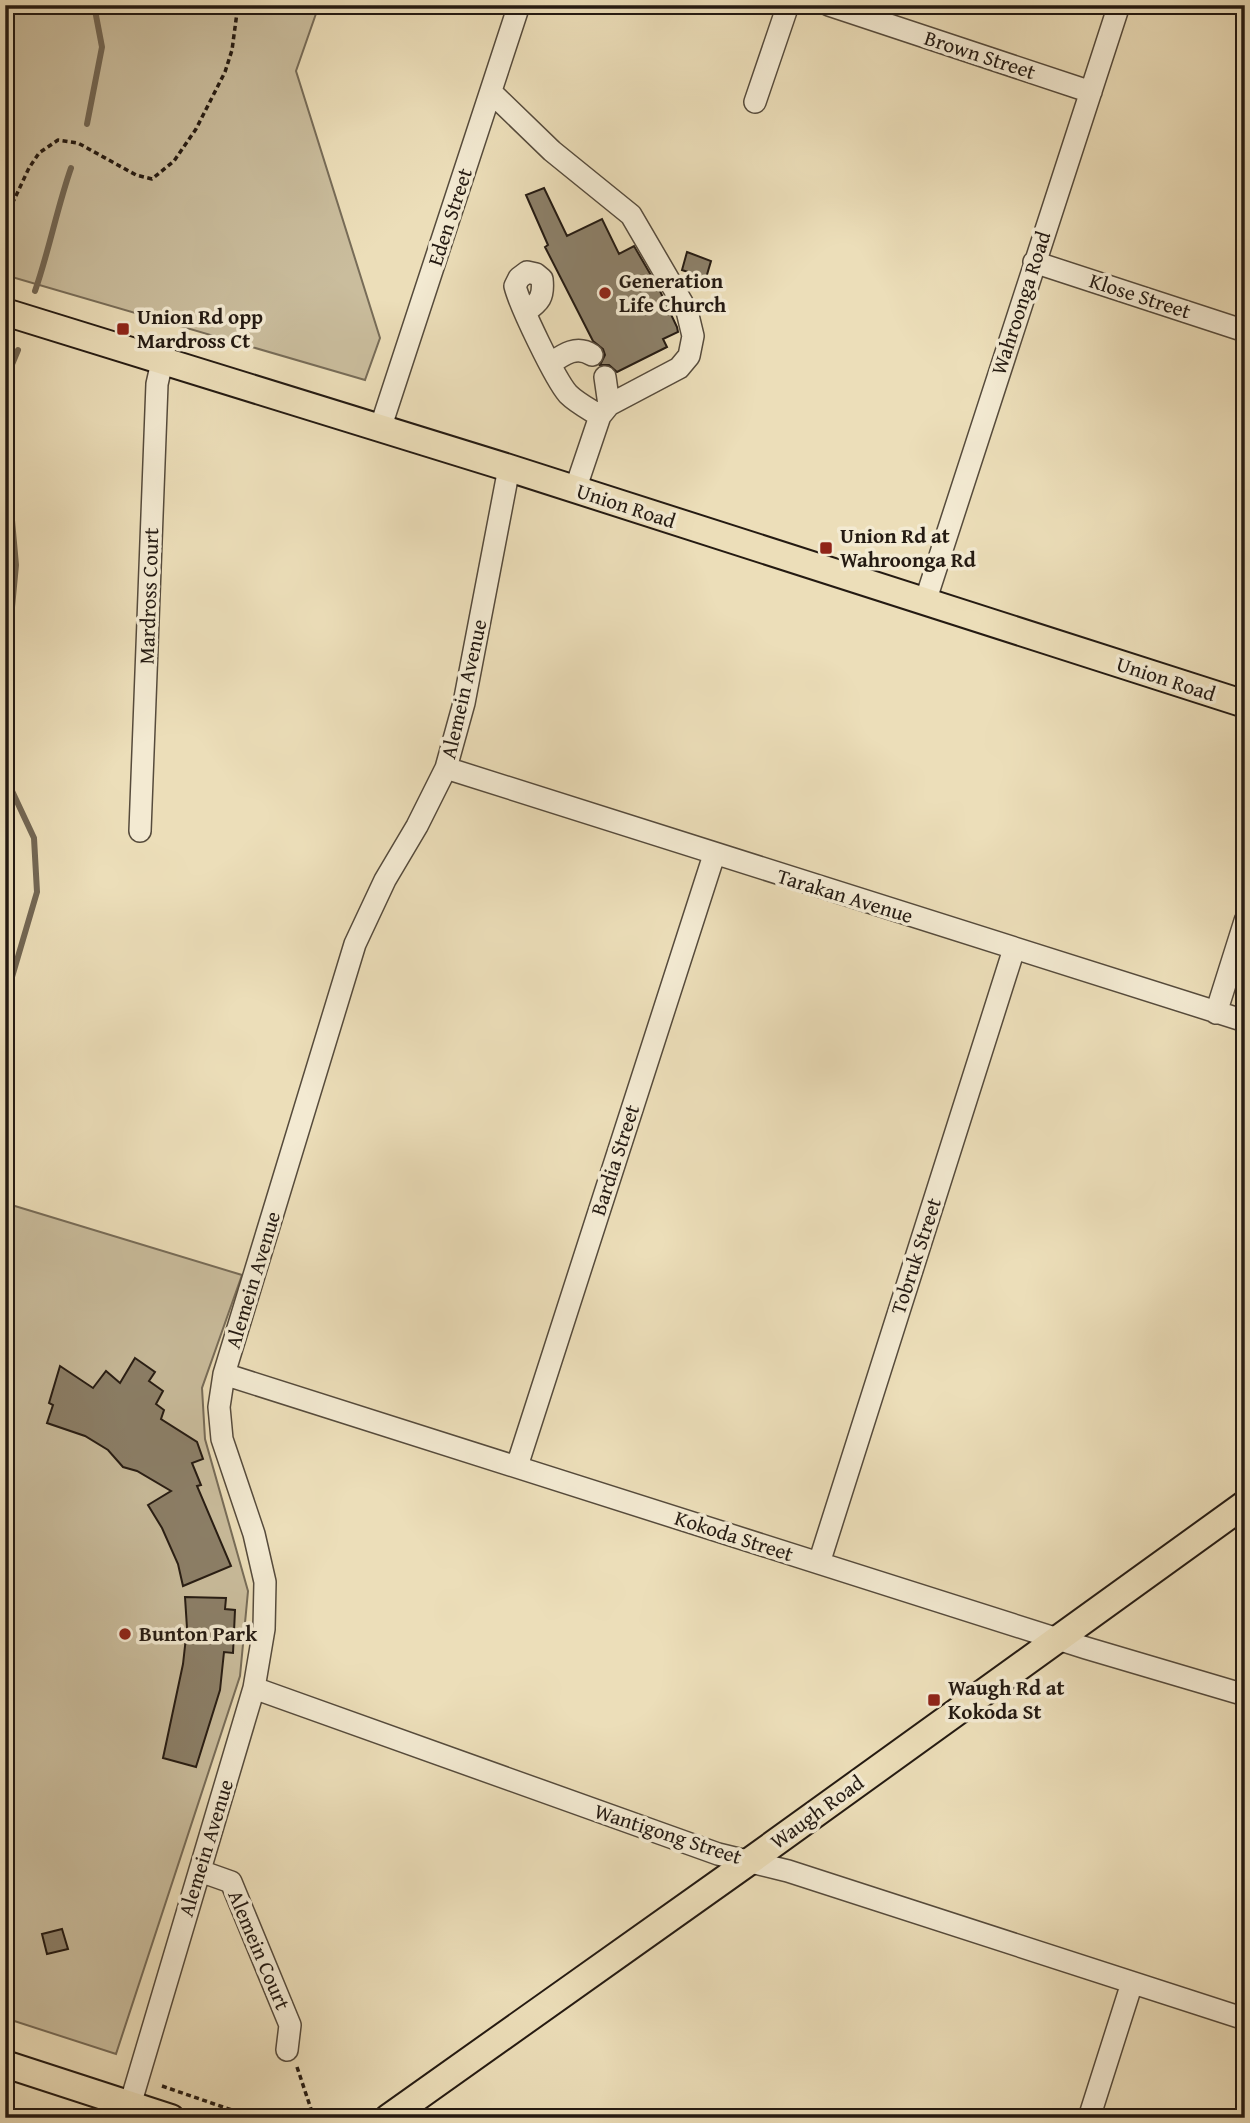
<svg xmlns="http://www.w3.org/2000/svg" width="1250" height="2123" viewBox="0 0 1250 2123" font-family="'Gentium Book Plus',serif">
	<rect width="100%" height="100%" fill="#ecdeb9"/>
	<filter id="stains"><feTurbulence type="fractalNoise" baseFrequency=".00286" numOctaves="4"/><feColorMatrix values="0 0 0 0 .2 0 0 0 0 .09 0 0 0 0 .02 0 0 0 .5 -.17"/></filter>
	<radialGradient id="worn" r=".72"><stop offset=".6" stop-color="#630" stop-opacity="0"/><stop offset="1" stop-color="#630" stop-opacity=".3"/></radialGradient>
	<path fill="#cabd9d" stroke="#776c58" stroke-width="2" d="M5 5H319L296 71 380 338 365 380 5 275Z
		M5 1203 242 1275 202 1388 205 1439 248 1591 240 1676 116 2054 5 2018Z"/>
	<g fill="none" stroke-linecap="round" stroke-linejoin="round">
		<path stroke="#736754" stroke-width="6" d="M87 124 102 47 94 5
			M35 291C49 251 57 208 71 168
			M5 381 18 350
			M5 442 16 565 5 681
			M5 776 34 838 37 892 12 977 5 991"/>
	</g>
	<path fill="#8c8069" stroke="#241a12" stroke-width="2" d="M544 188 567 236 602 219 619 254 634 246 659 289 677 327 678 332 663 339 667 347 617 372 609 365H600L605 355 603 349 593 341 545 247 548 245 526 195Z
		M687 252 711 261 706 278 682 270Z
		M135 1358 155 1372 149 1381 163 1391 156 1404 164 1410 161 1419 197 1442 203 1459 192 1463 201 1485 197 1486 231 1566 183 1586 178 1564 162 1528 148 1505 171 1491 137 1471 123 1467 108 1450 85 1436 47 1423 53 1405 49 1403 60 1366 93 1388 106 1371 120 1383Z
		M185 1597 226 1598 225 1609 235 1610 233 1653 224 1652 220 1690 196 1767 163 1758 183 1664 187 1628Z
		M62 1929 68 1949 47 1954 42 1934Z"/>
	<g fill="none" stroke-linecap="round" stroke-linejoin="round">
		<g stroke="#564b3c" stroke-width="24">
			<path id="minor" d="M829 5 1091 92
				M491 92 552 151 631 215 687 311 693 336 689 356 679 368 609 405 600 416 575 490
				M755 102 788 5
				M1034 262 1245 331
				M525 312C540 302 544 297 542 279L536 274 527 272 519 278 515 286C520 306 555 379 568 394 577 403 589 409 600 416
				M551 363C564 354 577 345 592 355
				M605 377 609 405
				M380 429 519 5
				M925 602 1119 5
				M446 768 1245 1021
				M140 831 157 384 162 362
				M1216 1013 1245 921
				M224 1374 1086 1648 1245 1695
				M517 1466 714 855
				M819 1563 1014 949
				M254 1688 718 1854 788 1871 1245 2019
				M200 1871 231 1882 290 2025 287 2050
				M130 2105 254 1688 264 1629 265 1582 254 1534 222 1439 219 1407 224 1374 355 944 385 880 417 826 446 768 464 703 509 468
				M1089 2118 1132 1983"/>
		</g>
		<g stroke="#241a12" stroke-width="30">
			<path id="major" d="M5 312 509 468 1245 704
				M5 2064 171 2118
				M388 2118 750 1861 1245 1504"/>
		</g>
		<path stroke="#241a12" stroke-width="3.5" stroke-dasharray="5 3.5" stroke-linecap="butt" d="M5 219 29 168 39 153 58 140 78 143 136 175 152 179 174 161 196 129 225 72 232 50 238 5
			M297 2067 314 2118
			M162 2086 255 2118"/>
		<use href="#minor" stroke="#f3ead2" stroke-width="21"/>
		<use href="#major" stroke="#ecdeb9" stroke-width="26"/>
	</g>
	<g fill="#8f2418" stroke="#f3ead2" stroke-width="2.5">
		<circle cx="605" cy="293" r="7"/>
		<rect x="116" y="322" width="14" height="14" rx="3.5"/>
		<rect x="819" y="541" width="14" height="14" rx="3.5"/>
		<circle cx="125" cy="1634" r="7"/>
		<rect x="927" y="1693" width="14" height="14" rx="3.5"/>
	</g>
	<g text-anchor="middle" stroke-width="7" stroke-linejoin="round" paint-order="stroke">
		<g font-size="21" fill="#241a12" stroke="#f3ead2">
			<text transform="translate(980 55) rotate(18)" y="7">Brown Street</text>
			<text transform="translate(450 217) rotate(-72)" y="7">Eden Street</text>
			<text transform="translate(1140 296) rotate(18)" y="7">Klose Street</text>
			<text transform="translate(1021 303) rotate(-72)" y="7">Wahroonga Road</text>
			<text transform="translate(626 506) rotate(18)" y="7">Union Road</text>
			<text transform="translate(149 596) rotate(-88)" y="7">Mardross Court</text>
			<text transform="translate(1166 679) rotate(18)" y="7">Union Road</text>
			<text transform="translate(464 689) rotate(-77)" y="7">Alemein Avenue</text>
			<text transform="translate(845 896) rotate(17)" y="7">Tarakan Avenue</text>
			<text transform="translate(615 1160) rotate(-72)" y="7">Bardia Street</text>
			<text transform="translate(916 1256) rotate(-72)" y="7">Tobruk Street</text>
			<text transform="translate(253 1280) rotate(-73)" y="7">Alemein Avenue</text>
			<text transform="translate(734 1536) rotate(18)" y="7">Kokoda Street</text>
			<text transform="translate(817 1812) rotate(-36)" y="7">Waugh Road</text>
			<text transform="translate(668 1834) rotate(18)" y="7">Wantigong Street</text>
			<text transform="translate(206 1848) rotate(-73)" y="7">Alemein Avenue</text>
			<text transform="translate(259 1950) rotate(67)" y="7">Alemein Court</text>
		</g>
		<g font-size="21" font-weight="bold" fill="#241a12" stroke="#f3ead2" text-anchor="start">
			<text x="619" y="288">Generation<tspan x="619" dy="24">Life Church</tspan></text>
			<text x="137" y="324">Union Rd opp<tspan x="137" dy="24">Mardross Ct</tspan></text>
			<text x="840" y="543">Union Rd at<tspan x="840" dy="24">Wahroonga Rd</tspan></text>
			<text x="139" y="1641">Bunton Park</text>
			<text x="948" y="1695">Waugh Rd at<tspan x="948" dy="24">Kokoda St</tspan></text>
		</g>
	</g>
	<rect width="1250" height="2123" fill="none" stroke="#ecdeb9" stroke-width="28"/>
	<rect x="7" y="7" width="1236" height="2109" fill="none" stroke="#241a12" stroke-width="3.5"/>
	<rect x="14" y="14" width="1222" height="2095" fill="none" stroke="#241a12" stroke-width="2"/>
	<rect width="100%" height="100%" filter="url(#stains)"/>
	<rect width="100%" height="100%" fill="url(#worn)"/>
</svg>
